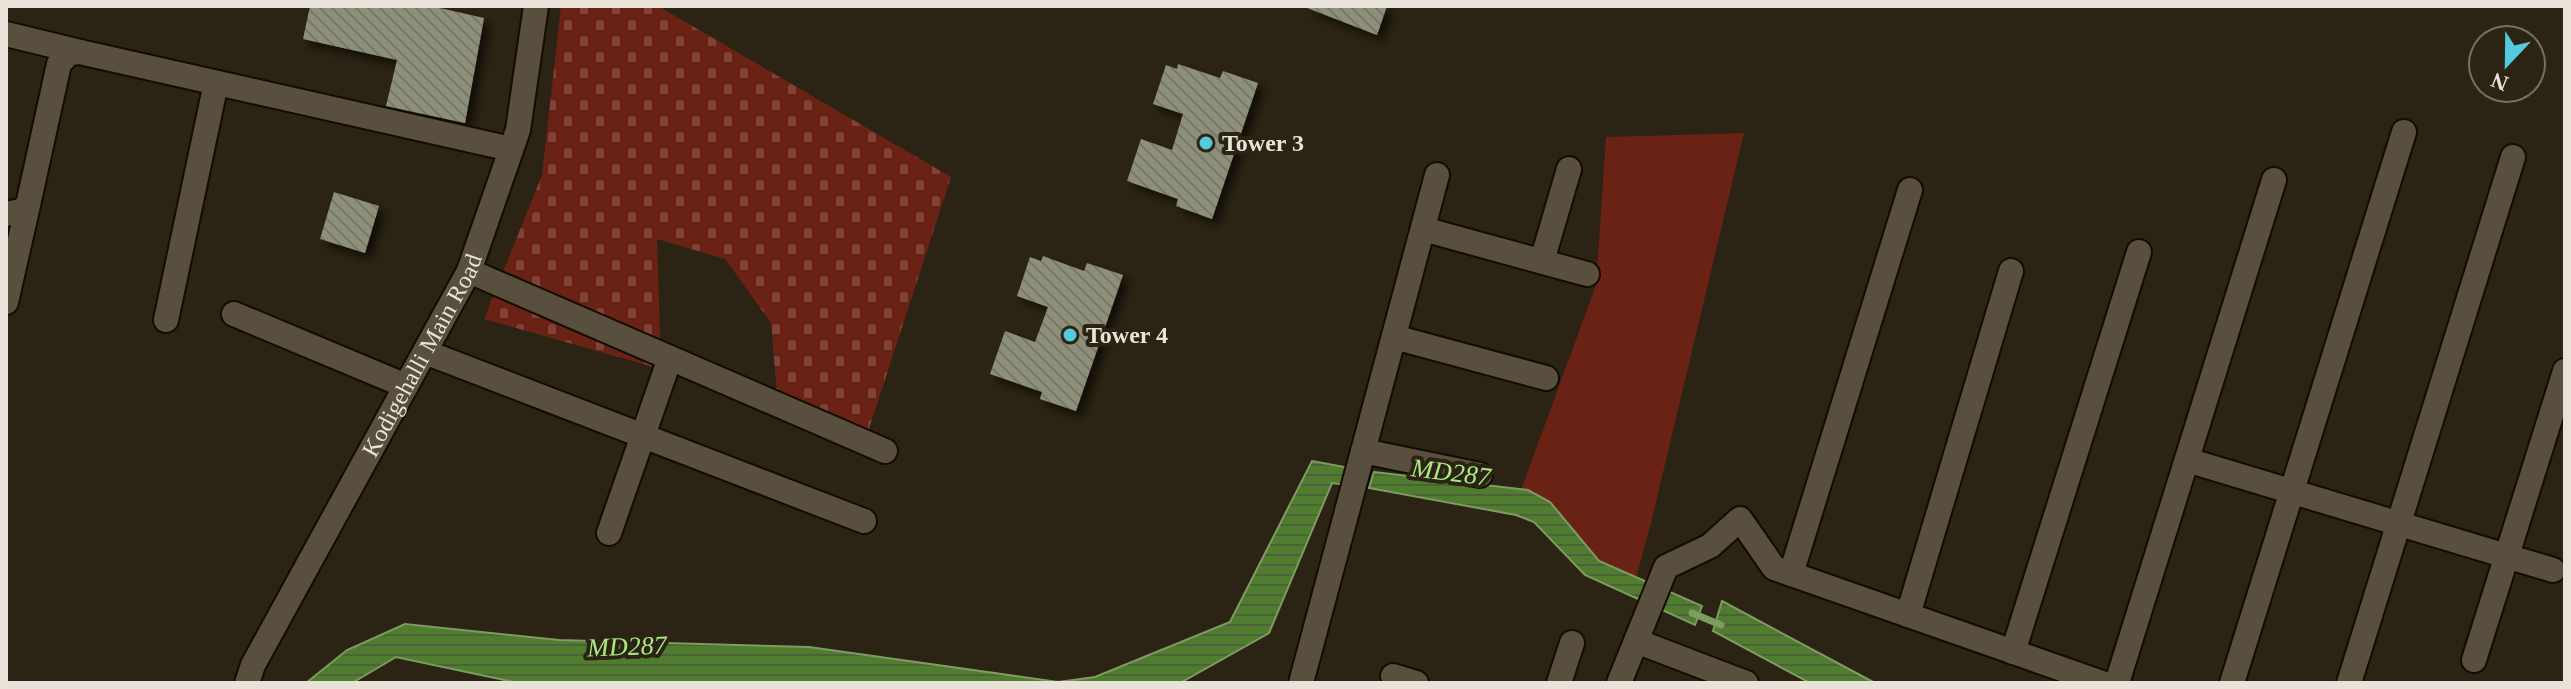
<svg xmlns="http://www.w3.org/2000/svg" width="2571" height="689" viewBox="0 0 2571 689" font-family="Georgia,serif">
	<defs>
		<pattern id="cemetery-stones" width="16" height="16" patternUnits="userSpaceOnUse" patternTransform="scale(2)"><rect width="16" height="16" fill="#6a2215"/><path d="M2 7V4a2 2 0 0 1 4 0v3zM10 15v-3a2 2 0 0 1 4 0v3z" fill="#7f4236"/></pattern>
		<pattern id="water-rules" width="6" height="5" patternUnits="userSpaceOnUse" patternTransform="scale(2)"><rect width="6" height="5" fill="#507c30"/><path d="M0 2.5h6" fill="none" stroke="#4c6338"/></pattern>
		<pattern id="building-back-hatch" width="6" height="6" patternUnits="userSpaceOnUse" patternTransform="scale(2)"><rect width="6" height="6" fill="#8e8f7a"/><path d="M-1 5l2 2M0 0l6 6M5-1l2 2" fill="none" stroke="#787869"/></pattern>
		<filter id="shadow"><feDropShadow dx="6" dy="6" stdDeviation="4" flood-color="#0009"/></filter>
	</defs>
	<rect width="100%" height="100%" fill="#2b2313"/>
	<path fill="#6a2215" d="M1744 133 1650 527 1636 578 1599 561 1550 502 1521 490 1596 285 1606 137Z"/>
	<path fill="url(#cemetery-stones)" d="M561 6H658L951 177 861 453 777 394 771 323 725 259 657 239 661 369 484 319 542 175Z"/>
	<path fill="url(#water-rules)" stroke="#7e9b62" stroke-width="2" d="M1312 461 1350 468 1346 485 1332 483 1269 633 1180 683H518L396 657 352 683H306L347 650 405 624 559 640 809 647 1058 682 1095 677 1230 622Z
		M1374 472 1528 490 1550 502 1599 561 1702 606 1695 625 1585 575 1534 522 1516 515 1369 488Z
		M1722 601 1875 683H1810L1713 631Z"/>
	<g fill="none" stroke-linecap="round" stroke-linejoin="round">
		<path stroke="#7e9b62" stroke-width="7" d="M1692 613 1721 625"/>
	</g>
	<path fill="url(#building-back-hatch)" filter="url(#shadow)" d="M310 6H431L484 18 465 123 386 106 397 60 303 39Z
		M1302 6H1387L1377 35Z
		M1178 64 1220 78 1223 71 1258 83 1212 219 1176 206 1178 199 1127 181 1141 139 1172 150 1183 114 1153 104 1166 65 1177 69Z
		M334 192 379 206 365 253 320 239Z
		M1043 256 1084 271 1087 263 1123 275 1076 411 1040 399 1042 392 990 374 1005 331 1035 342 1048 307 1017 296 1030 257 1041 261Z"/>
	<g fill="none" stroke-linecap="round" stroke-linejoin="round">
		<g stroke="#130c01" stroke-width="28">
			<g id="minor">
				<path d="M6 34 80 52"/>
				<path d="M6 214 21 211 28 205 59 64 69 53 80 52 511 149"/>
				<path d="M1423 229 1587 274"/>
				<path d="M1542 261 1569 169"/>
				<path d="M469 271 885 451"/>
				<path d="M6 302 28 205"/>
				<path d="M234 314 406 386"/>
				<path d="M166 320 216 83"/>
				<path d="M1394 337 1546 378"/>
				<path d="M425 352 864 521"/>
				<path d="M1363 451 1480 475"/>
				<path d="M2187 460 2553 570"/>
				<path d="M609 533 670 358"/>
				<path d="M1791 574 1910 190"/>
				<path d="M1908 615 2011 271"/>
				<path d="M1636 641 1746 683"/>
				<path d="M2013 652 2139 252"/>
				<path d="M2474 660 2565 371"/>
				<path d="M1393 676 1416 683"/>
				<path id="s1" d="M247 683 253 665 469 271 518 130 536 6"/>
				<path d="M1301 683 1437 175"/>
				<path d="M1559 683 1572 643"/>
				<path d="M1619 683 1666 567 1710 546 1740 519 1774 568 2102 683"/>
				<path d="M2117 683 2274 180"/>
				<path d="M2232 683 2404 132"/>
				<path d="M2349 683 2513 157"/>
			</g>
		</g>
		<use href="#minor" stroke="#584f3e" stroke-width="24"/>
	</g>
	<g fill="#54cade" stroke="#2b2313" stroke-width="3">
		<circle cx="1206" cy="143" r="8"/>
		<circle cx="1070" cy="335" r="8"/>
	</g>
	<g text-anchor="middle" stroke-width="8" stroke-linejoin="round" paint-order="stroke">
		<g font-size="24" font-weight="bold" fill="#e8e2d8" stroke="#2b2313" text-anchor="start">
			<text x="1222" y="151">Tower 3</text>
			<text x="1086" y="343">Tower 4</text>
		</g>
		<g font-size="24" fill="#e8e2d8" stroke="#2b2313">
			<text dy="8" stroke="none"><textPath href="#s1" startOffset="372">Kodigehalli Main Road</textPath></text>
		</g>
		<g font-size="26" font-style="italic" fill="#abe983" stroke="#2b2313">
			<text transform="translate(1451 472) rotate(7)" y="9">MD287</text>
			<text transform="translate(627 646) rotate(-2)" y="9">MD287</text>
		</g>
	</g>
	<rect width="2571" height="689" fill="none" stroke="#e8e2d8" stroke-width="16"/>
	<g transform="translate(2507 64) rotate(202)"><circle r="38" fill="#2b2313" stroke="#776f62" stroke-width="2"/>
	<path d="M0-6L14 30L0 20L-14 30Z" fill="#54cade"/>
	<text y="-12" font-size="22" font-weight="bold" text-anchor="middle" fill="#e8e2d8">N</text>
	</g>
</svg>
